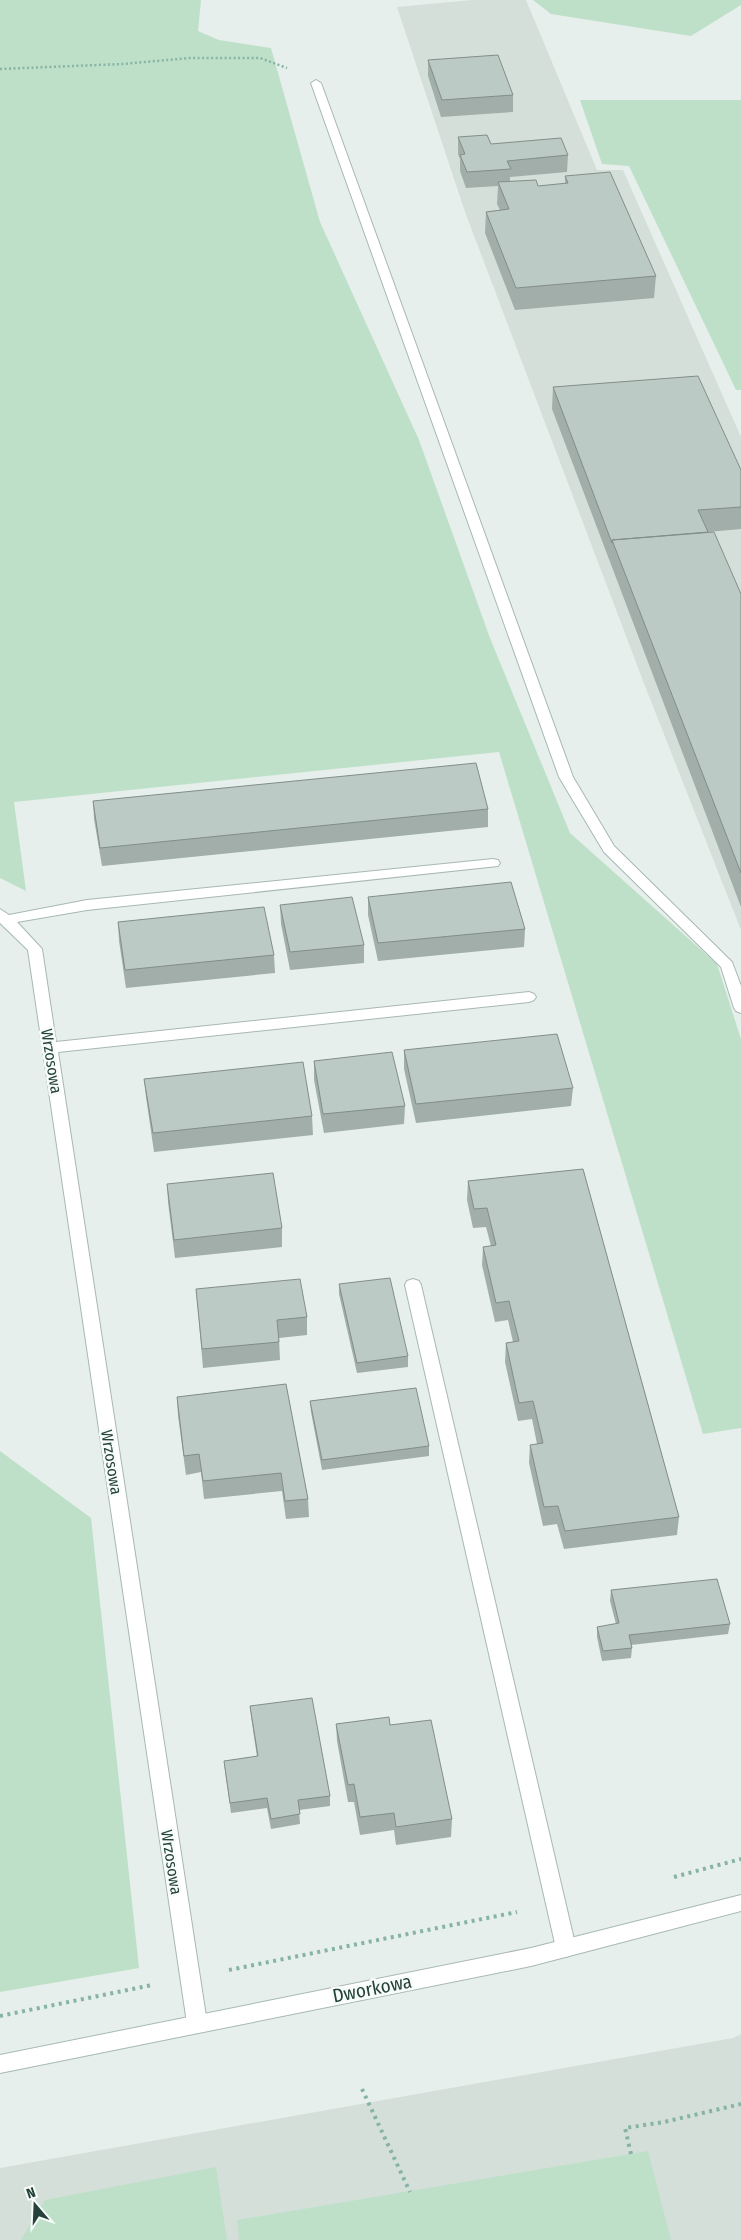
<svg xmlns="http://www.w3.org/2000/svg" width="741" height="2240" viewBox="0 0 741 2240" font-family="'Fira Sans Condensed',sans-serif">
	<rect width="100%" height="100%" fill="#e6efeb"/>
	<path fill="#d4dfda" d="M472 0H526L597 170H623L741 437V930L645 686 465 212 397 7Z
		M741 2034V2240H0V2168L733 2038Z"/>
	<path fill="#bfe0c8" d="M0 0H201L198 31 219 40 271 48 320 222 419 440 490 638 570 833 717 964 741 1039V1428L703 1434 499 752 14 802 26 891 0 878Z
		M533 0H741V5L691 36 551 14Z
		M580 100H741V390H736L629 166 602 164Z
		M0 1451 91 1518 139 1968 0 1992Z
		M648 2151 671 2240H239L237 2220Z
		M216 2167 227 2240H21L45 2200Z"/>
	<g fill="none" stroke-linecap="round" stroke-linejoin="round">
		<g stroke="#a8b8b2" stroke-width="2">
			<path id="minor" d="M316 80 321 83 573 777 614 846 732 962 741 986V1013L736 1011 734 1008 721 967 604 852 559 777 311 83Z
				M493 859 498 860 500 863 498 866 87 910 17 922 42 949 56 1042 529 992 534 994 536 997 534 1000 529 1002 58 1052 207 2023 204 2029 197 2032 190 2029 187 2023 28 950 0 923V909L9 915 87 900Z
				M413 1279 419 1281 421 1285 576 1948 573 1954 566 1957 559 1954 556 1948 405 1285 407 1281Z"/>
		</g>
		<g stroke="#a8b8b2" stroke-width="2">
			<path id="tertiary" d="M741 1895V1911L531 1966 0 2073V2055L531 1948Z"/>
		</g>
		<path stroke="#86b3a5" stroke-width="2.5" stroke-dasharray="2 2.5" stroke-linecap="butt" d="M0 69 122 64 190 58H260L287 68"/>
		<path stroke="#86b3a5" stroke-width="4" stroke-dasharray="3 4.5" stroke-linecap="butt" d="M674 1877 741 1859
			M229 1970 517 1912
			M0 2016 152 1985
			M362 2089 410 2192
			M631 2154 625 2128 664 2122 741 2104"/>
		<use href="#minor" fill="#fff" fill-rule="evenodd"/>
		<use href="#tertiary" fill="#fff" fill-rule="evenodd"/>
	</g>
	<path fill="#a1aea9" d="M428 60 513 95V112L441 117 428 76Z
		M458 137 491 144 568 155 567 172 510 177V181L538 186 565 184V176L656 276 654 298 515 310 485 233 486 212 500 210 497 204 498 186 466 188 460 171V159L458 154Z
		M553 387 741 470V529L708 532 741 594V907L552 409Z
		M93 801 488 809V827L102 866 94 819Z
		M368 897 525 929 524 947 378 961 368 915Z
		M280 905 364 945V963L290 970 281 924Z
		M118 922 274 955 275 973 126 988 119 941Z
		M404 1050 573 1088 571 1106 416 1123 404 1069Z
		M314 1061 405 1106 404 1124 324 1133 314 1080Z
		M144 1079 312 1116 313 1135 154 1152 146 1097Z
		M583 1169 679 1517 677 1535 564 1549 557 1524 543 1526 529 1463 530 1445 537 1444 532 1419 518 1421 505 1362 506 1343 513 1342 508 1320 495 1322 482 1265 483 1247 491 1246 486 1227 473 1228 467 1200 468 1181Z
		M167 1184 282 1228V1247L175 1258 168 1202Z
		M339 1284 408 1356V1367L357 1373 339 1294Z
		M196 1289 307 1317V1335L279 1338 280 1360 203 1368Z
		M286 1384 308 1499 309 1517 286 1519 282 1491 204 1499 201 1472 186 1475 178 1416 177 1397Z
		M310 1401 429 1446V1456L322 1470 311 1412Z
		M611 1590 730 1624 728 1634 631 1645 632 1648 631 1658 602 1661 597 1637V1627L616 1624 610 1601Z
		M250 1706 330 1796V1806L299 1810 300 1824 271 1829 267 1808 231 1813 225 1771 224 1761 257 1757 251 1716Z
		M336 1724 390 1725 452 1819 451 1837 396 1845 394 1830 360 1835 354 1802H348L337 1741Z"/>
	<path fill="#bbcac4" stroke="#838d89" d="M498 55 513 95 442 100 428 60Z
		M487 135 491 144 561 138 568 155 507 161 511 169 467 172 460 155 465 154 458 137Z
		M610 172 656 276 516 288 486 212 509 209 498 182 536 180 538 186 568 183 565 176Z
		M698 376 741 470V507L698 510 708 532 612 540V543L553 387Z
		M714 532 741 594V873L612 540Z
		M476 763 488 809 100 848 93 801Z
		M511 882 525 929 378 943 368 897Z
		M352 897 364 945 290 952 280 905Z
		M264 907 274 955 125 970 118 922Z
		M557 1034 573 1088 416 1104 404 1050Z
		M392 1052 405 1106 323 1114 314 1061Z
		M303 1062 312 1116 153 1133 144 1079Z
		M583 1169 679 1517 565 1531 558 1506 544 1507 530 1445 543 1443 533 1401 519 1403 506 1343 519 1341 509 1301 496 1303 483 1247 496 1245 487 1208 474 1209 468 1181Z
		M273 1173 282 1228 174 1240 167 1184Z
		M390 1278 408 1356 357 1363 339 1284Z
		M300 1279 307 1317 277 1320 279 1342 202 1349 196 1289Z
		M286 1384 308 1499 285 1501 281 1473 203 1481 199 1454 184 1456 177 1397Z
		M416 1388 429 1446 322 1460 310 1401Z
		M717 1579 730 1624 629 1635 632 1648 603 1651 597 1627 619 1623 611 1590Z
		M312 1698 330 1796 298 1800 300 1814 271 1819 267 1798 230 1803 224 1761 258 1756 250 1706Z
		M389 1717 390 1725 431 1720 452 1819 396 1827 394 1813 360 1817 354 1784 348 1785 336 1724Z"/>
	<g text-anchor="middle" stroke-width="5" stroke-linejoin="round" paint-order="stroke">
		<g font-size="16" fill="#24423a" stroke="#f7fbf9">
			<text transform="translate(52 1061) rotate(81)" y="6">Wrzosowa</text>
			<text transform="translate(112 1462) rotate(81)" y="6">Wrzosowa</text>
			<text transform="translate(172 1862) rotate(81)" y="6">Wrzosowa</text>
		</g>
		<g font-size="19" fill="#24423a" stroke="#f7fbf9">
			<text transform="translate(372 1988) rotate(-11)" y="7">Dworkowa</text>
		</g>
	</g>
	<g transform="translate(35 2205) rotate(341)" stroke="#f7fbf9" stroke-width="4" paint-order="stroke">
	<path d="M0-4L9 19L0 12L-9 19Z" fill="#24423a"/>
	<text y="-8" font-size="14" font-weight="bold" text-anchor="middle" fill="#24423a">N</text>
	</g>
</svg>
